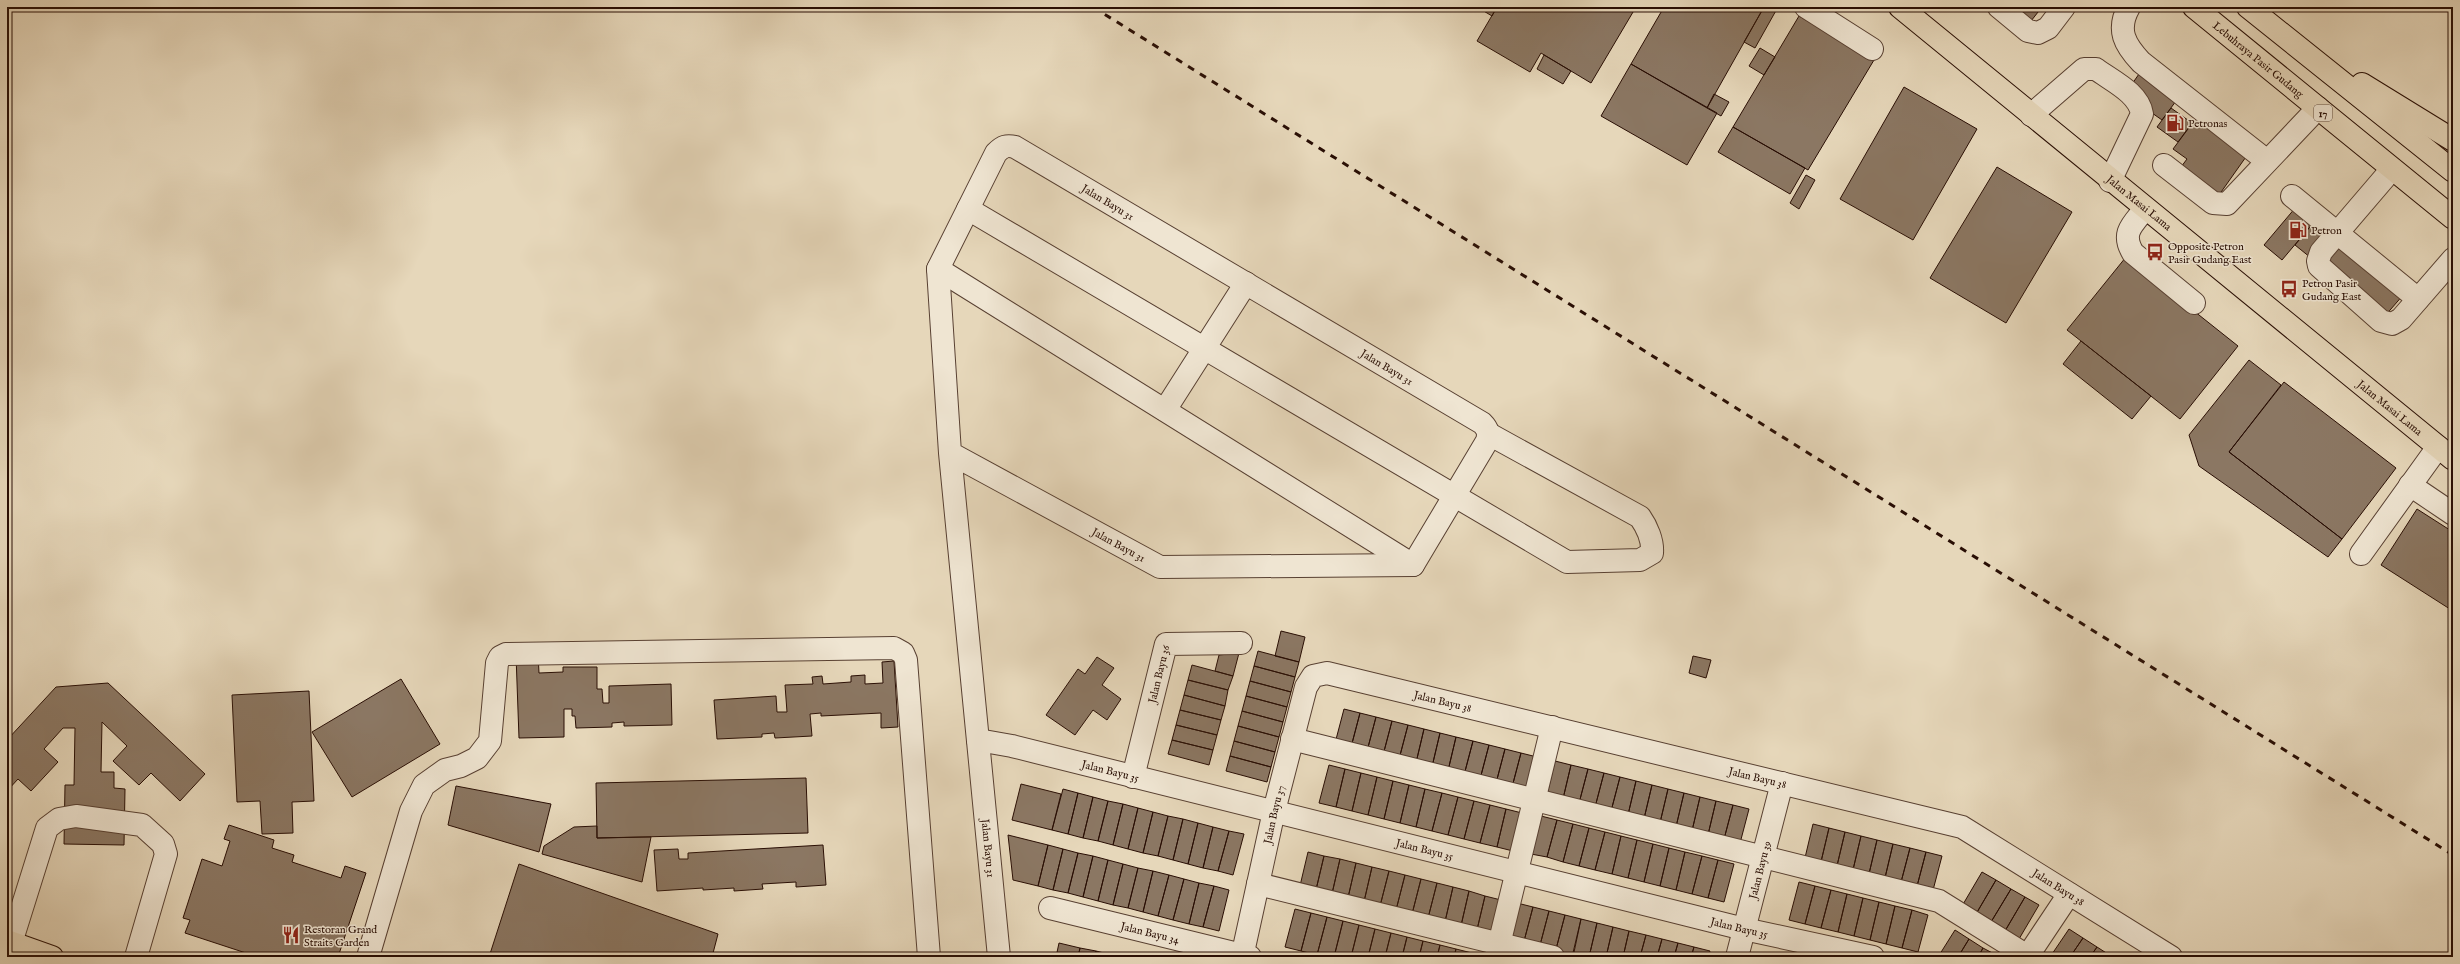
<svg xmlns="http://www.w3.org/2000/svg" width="2460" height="964" viewBox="0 0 2460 964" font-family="'IM FELL English',serif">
	<rect width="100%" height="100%" fill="#e6d7ba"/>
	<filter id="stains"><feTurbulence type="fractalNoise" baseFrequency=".005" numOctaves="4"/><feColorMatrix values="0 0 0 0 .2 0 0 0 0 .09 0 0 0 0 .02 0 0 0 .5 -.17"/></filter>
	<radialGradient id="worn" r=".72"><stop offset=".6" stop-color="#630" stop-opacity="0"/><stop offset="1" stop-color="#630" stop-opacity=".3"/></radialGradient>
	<path fill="#8b7763" stroke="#290e04" d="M1477 7H1497L1492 16Z
		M1497 7H1636L1591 83 1541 53 1530 72 1477 41Z
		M1664 7H1764L1707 108 1631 64Z
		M1764 7H1778L1755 48 1744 42Z
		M2013 7H2042L2031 21Z
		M1799 16 1874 60 1808 170 1733 127Z
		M1760 48 1775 57 1764 75 1749 66Z
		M1544 55 1571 71 1563 84 1537 69Z
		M1631 64 1717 113 1687 165 1601 116Z
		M2139 74 2176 101 2162 120 2125 94Z
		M1904 87 1977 129 1913 240 1840 199Z
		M1714 94 1729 102 1721 116 1707 108Z
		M2171 108 2192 123 2178 142 2157 127Z
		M2197 117 2248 154 2219 195 2181 167 2187 159 2173 149Z
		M1733 127 1805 168 1790 194 1718 152Z
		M1997 167 2072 212 2006 323 1930 278Z
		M1806 175 1815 180 1799 209 1790 203Z
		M2296 207 2314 222 2282 260 2264 245Z
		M2314 222 2404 294 2384 317 2295 245Z
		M2126 257 2238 346 2180 419 2067 330Z
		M2081 341 2151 396 2132 419 2063 364Z
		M2249 360 2281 385 2229 452 2342 539 2328 557 2199 466 2189 435Z
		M2284 382 2396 468 2342 539 2229 452Z
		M2417 509 2453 532V611L2381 565Z
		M1281 631 1305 637 1299 662 1275 656Z
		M1258 651 1299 662 1295 677 1254 666Z
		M1239 653 1233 676 1215 671 1219 655Z
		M538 654 539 673 563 672V667H597V689H602L603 703H609V686L671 684 672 725 624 726V722L612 723V727L576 728 575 716H572V709H564V737L519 738 516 655Z
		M1693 656 1711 660 1706 678 1689 673Z
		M1097 657 1114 668 1102 685 1121 699 1107 720 1093 710 1075 735 1046 715 1078 669 1085 674Z
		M894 661 898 727 881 728V713L821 716V713L810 714 812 736 775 738 774 733 762 734V737L717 739 714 700 776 696 777 712H787L785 685 813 684 812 677 822 676 823 684 851 682V676L865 675V684L883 683 882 662Z
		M1192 665 1233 676 1228 690 1188 680Z
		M1254 666 1295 677 1291 692 1250 681Z
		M401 679 440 744 352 797 312 732Z
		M1188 680 1228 690 1225 706 1184 695Z
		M1250 681 1291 692 1287 707 1246 696Z
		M108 683 205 774 180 801 151 773 139 785 113 761 127 746 102 722 101 772H114V788L125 789 124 845 64 844 65 785H74L75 728H63L44 749 58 762 31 791 18 779 7 791V740L56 687Z
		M309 691 314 801 292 802 293 833 262 834 260 801 237 802 232 695Z
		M1184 695 1225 706 1221 720 1180 710Z
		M1246 696 1287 707 1283 722 1242 711Z
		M1344 709 1360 713 1350 751 1334 747Z
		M1180 710 1221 720 1217 735 1176 725Z
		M1242 711 1283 722 1279 737 1238 726Z
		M1360 713 1376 717 1366 755 1350 751Z
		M1376 717 1392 721 1382 759 1366 755Z
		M1392 721 1408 725 1398 763 1382 759Z
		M1176 725 1217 735 1213 750 1172 740Z
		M1408 725 1424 729 1415 767 1398 763Z
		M1238 726 1279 737 1275 752 1234 741Z
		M1424 729 1440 733 1431 771 1415 767Z
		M1440 733 1456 737 1447 775 1431 771Z
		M1456 737 1473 741 1463 779 1447 775Z
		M1172 740 1213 750 1209 765 1168 754Z
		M1234 741 1275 752 1271 767 1230 756Z
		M1473 741 1489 745 1479 783 1463 779Z
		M1489 745 1505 749 1495 787 1479 783Z
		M1505 749 1521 753 1511 791 1495 787Z
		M1521 753 1537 757 1527 795 1511 791Z
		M1230 756 1271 767 1267 782 1226 771Z
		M1555 761 1571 765 1562 803 1546 799Z
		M1329 765 1345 769 1336 807 1319 803Z
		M1571 765 1588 769 1578 807 1562 803Z
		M1345 769 1361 773 1352 811 1336 807Z
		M1588 769 1604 773 1594 811 1578 807Z
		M1361 773 1377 777 1368 815 1352 811Z
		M1604 773 1620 777 1610 815 1594 811Z
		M1377 777 1393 781 1384 819 1368 815Z
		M1620 777 1636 781 1627 819 1610 815Z
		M806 778 808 833 597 838 596 783Z
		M1393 781 1409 785 1400 823 1384 819Z
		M1636 781 1652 785 1643 823 1627 819Z
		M1021 784 1061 794 1052 830 1012 820Z
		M1409 785 1425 789 1416 827 1400 823Z
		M1652 785 1668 789 1659 827 1643 823Z
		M456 786 551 804 539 852 448 825Z
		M1063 789 1078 793 1068 834 1052 830Z
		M1425 789 1442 793 1432 831 1416 827Z
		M1668 789 1684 793 1675 831 1659 827Z
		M1078 793 1093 797 1083 838 1068 834Z
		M1442 793 1458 797 1448 835 1432 831Z
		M1684 793 1700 797 1691 835 1675 831Z
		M1093 797 1108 801 1098 841 1083 838Z
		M1458 797 1474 801 1464 839 1448 835Z
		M1700 797 1716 801 1707 839 1691 835Z
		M1108 801 1123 804 1113 845 1098 841Z
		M1474 801 1490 805 1480 843 1464 839Z
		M1716 801 1733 805 1723 843 1707 839Z
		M1123 804 1138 808 1128 849 1113 845Z
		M1490 805 1506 809 1497 847 1480 843Z
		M1733 805 1749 809 1739 847 1723 843Z
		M1138 808 1153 812 1143 853 1128 849Z
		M1506 809 1522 813 1513 851 1497 847Z
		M1153 812 1168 816 1158 856 1143 853Z
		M1168 816 1183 819 1173 860 1158 856Z
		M1541 816 1557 820 1547 857 1531 854Z
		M1183 819 1198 823 1188 864 1173 860Z
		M1557 820 1573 824 1563 862 1547 857Z
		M1198 823 1213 827 1203 868 1188 864Z
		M1573 824 1589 828 1579 866 1563 862Z
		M1813 824 1829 828 1820 866 1804 862Z
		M229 825 274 840 272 848 294 855 292 862 341 878 345 866 366 873 338 957H258L185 933 190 920 183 918 202 859 222 866 230 841 224 839Z
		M597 826V838L651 837 642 882 542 854 544 846 574 827Z
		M1213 827 1229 831 1218 871 1203 868Z
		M1589 828 1605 832 1595 870 1579 866Z
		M1829 828 1845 832 1836 870 1820 866Z
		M1229 831 1244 834 1233 875 1218 871Z
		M1605 832 1621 836 1612 874 1595 870Z
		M1845 832 1861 836 1852 874 1836 870Z
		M1008 835 1048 845 1038 886 1013 880Z
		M1621 836 1637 840 1628 878 1612 874Z
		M1861 836 1877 840 1868 878 1852 874Z
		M1637 840 1653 844 1644 882 1628 878Z
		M1877 840 1893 844 1884 882 1868 878Z
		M1653 844 1669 848 1660 886 1644 882Z
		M1893 844 1910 848 1900 886 1884 882Z
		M823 845 826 885 796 887V882L762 884 763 889 734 891V888L703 890V888L657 891 654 850 678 849 679 859H688V853Z
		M1048 845 1063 849 1053 890 1038 886Z
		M1669 848 1685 852 1676 890 1660 886Z
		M1910 848 1926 852 1916 890 1900 886Z
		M1063 849 1078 853 1068 893 1053 890Z
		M1308 852 1324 856 1315 894 1299 890Z
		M1685 852 1702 856 1692 894 1676 890Z
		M1926 852 1942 856 1932 894 1916 890Z
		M1078 853 1093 856 1083 897 1068 893Z
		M1093 856 1108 860 1098 901 1083 897Z
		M1324 856 1340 859 1331 898 1315 894Z
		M1702 856 1718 860 1708 898 1692 894Z
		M1340 859 1356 863 1347 902 1331 898Z
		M1108 860 1123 864 1113 905 1098 901Z
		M1718 860 1734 864 1724 902 1708 898Z
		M1356 863 1372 867 1363 906 1347 902Z
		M519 864 718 934 712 957H489Z
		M1123 864 1138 868 1128 908 1113 905Z
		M1372 867 1389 871 1379 910 1363 906Z
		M1138 868 1153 871 1143 912 1128 908Z
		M1153 871 1169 875 1158 916 1143 912Z
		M1389 871 1405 875 1395 914 1379 910Z
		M1982 872 1996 880 1976 914 1962 906Z
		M1169 875 1184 879 1173 920 1158 916Z
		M1405 875 1421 879 1411 918 1395 914Z
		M1184 879 1199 883 1189 924 1173 920Z
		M1421 879 1437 883 1427 922 1411 918Z
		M1996 880 2011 889 1991 922 1976 914Z
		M1799 882 1815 886 1805 924 1789 920Z
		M1199 883 1214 886 1203 927 1189 924Z
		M1437 883 1453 887 1444 926 1427 922Z
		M1214 886 1229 890 1219 931 1203 927Z
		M1815 886 1831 890 1821 928 1805 924Z
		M1453 887 1469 891 1460 930 1444 926Z
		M2011 889 2025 897 2005 931 1991 922Z
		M1831 890 1847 894 1838 932 1821 928Z
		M1469 891 1485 896 1476 934 1460 930Z
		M1847 894 1863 898 1854 936 1838 932Z
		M1485 896 1501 900 1492 938 1476 934Z
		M2025 897 2039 905 2019 939 2005 931Z
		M1863 898 1879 902 1870 940 1854 936Z
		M1879 902 1895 906 1886 944 1870 940Z
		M1517 903 1533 907 1523 945 1507 941Z
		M1895 906 1912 910 1902 948 1886 944Z
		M1533 907 1549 911 1539 949 1523 945Z
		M1295 909 1311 913 1301 951 1285 947Z
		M1912 910 1928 915 1918 952 1902 948Z
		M1549 911 1565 915 1555 953 1539 949Z
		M1311 913 1327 917 1317 955 1301 951Z
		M1565 915 1581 919 1572 957 1555 953Z
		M1327 917 1343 921 1334 957 1317 955Z
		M1581 919 1597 923 1589 957H1573Z
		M1343 921 1359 925 1351 957H1334Z
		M1597 923 1613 927 1606 957H1589Z
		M1359 925 1375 929 1368 957H1351Z
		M1613 927 1629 931 1623 957H1606Z
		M1375 929 1391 933 1385 957H1368Z
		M2069 929 2083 938 2070 957H2050Z
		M1955 930 1969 939 1958 957H1938Z
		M1629 931 1646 935 1640 957H1623Z
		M1391 933 1407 937 1402 957H1385Z
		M1646 935 1662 939 1657 957H1640Z
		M1407 937 1423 941 1419 957H1402Z
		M2083 938 2097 947 2090 957H2070Z
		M1662 939 1678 943 1674 957H1657Z
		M1969 939 1983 948 1978 957H1958Z
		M1423 941 1440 945 1437 957H1419Z
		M1059 943 1080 948 1078 957H1056Z
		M1678 943 1694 947 1691 957H1674Z
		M1440 945 1456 949 1454 957H1437Z
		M1694 947 1710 951 1708 957H1691Z
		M2097 947 2111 956 2110 957H2090Z
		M1080 948 1096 951 1095 957H1078Z
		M1983 948 1998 956 1997 957H1978Z
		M1456 949 1472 953 1471 957H1454Z
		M1096 951 1112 955V957H1095Z"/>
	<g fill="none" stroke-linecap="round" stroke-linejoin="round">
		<g stroke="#584032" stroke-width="24">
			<g id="minor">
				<path d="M1806 7 1872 49"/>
				<path d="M1999 7 2028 31 2038 33 2048 28 2064 7"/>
				<path d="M2129 7C2116 30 2125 45 2141 62L2267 161"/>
				<path d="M2031 115 2084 69H2096C2112 81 2139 93 2142 114L2110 181"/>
				<path d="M2164 165 2213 203 2227 204 2318 108"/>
				<path d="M2392 169 2321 252 2318 261 2319 266 2381 321 2392 324 2401 319 2453 259"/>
				<path d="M2292 196 2418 299"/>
				<path d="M968 209 1567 562 1640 560 1652 553C1653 541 1647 527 1640 517L1489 434"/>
				<path d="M2145 209C2132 225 2121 233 2133 253L2194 303"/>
				<path d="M938 269 1413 565"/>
				<path d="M1165 410 1246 283"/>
				<path id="s1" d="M950 453 1160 567 1413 565 1487 441C1489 433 1488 429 1482 423L1015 147C1007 145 1003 146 996 153L938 269 950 453 999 957"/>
				<path d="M2410 485 2453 514"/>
				<path d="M2361 554 2438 447"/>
				<path d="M1292 739 1939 901 2029 957"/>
				<path id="s2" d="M978 740 1012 746 1744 929 1873 957"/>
				<path id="s3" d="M1133 777 1166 644 1241 643"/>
				<path d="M1258 884 1553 957"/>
				<path id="s4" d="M1050 908 1250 957"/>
				<path d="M11 943 47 828 59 819 76 816 142 825 163 844 166 854 136 957"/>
				<path d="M368 957 411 811 424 785 445 770 461 766 477 758 490 741 497 663 500 657 506 654 894 648 903 653 906 660 929 957"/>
				<path id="s5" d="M1242 957 1274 811 1306 687 1313 676 1327 673 1962 827 2171 957"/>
				<path d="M1496 957 1552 727"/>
				<path id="s6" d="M1737 957 1782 783"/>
				<path d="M2027 957 2069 894"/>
			</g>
		</g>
		<g stroke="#290e04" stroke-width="24">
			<g id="major">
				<path id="s7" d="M1900 7 2453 459"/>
				<path d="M7 941 52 957"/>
			</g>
		</g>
		<g stroke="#290e04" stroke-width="24">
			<g id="highway">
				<path id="s8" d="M2194 7 2453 218"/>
				<path d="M2248 7 2453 171"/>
				<path d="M2362 84 2453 140"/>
			</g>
		</g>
		<use href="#minor" stroke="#efe5d2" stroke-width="22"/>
		<use href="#major" stroke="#e6d7ba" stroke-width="22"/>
		<use href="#highway" stroke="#e6d7ba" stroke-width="22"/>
		<path stroke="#290e04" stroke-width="3" stroke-dasharray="7 7" stroke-linecap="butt" d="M1093 7 2453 855"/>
	</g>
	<defs>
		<g id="fuel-bare" transform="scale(1.38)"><path d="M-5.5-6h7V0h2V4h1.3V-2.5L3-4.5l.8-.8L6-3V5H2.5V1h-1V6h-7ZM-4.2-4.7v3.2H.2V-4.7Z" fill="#8f2418" stroke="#efe5d2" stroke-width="2.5" paint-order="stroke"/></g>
		<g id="bus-bare" transform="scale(1.38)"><path d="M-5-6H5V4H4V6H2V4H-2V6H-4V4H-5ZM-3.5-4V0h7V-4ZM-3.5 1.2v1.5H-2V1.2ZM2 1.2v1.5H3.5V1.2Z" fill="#8f2418" stroke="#efe5d2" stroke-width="2.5" paint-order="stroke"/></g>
		<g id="restaurant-bare" transform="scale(1.38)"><path d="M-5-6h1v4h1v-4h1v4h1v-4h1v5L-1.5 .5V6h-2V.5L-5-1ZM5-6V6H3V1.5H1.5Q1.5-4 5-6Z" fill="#8f2418" stroke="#efe5d2" stroke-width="2.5" paint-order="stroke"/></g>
	</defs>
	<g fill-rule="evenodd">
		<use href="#fuel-bare" x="2175" y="123"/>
		<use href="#fuel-bare" x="2298" y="230"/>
		<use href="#bus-bare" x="2155" y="252"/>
		<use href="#bus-bare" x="2289" y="289"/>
		<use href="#restaurant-bare" x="291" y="935"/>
	</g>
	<g text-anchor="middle" stroke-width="3" stroke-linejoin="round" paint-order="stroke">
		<rect fill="#efe5d2" stroke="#644e42" stroke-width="1" x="2314" y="105" width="18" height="16" rx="3"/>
		<g font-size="10" font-weight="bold" fill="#290e04">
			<text x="2323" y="117">17</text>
		</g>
		<g font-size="11" fill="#290e04" stroke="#efe5d2">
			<text dy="4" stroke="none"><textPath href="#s8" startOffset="83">Lebuhraya Pasir Gudang</textPath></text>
			<text transform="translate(1108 202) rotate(31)" y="4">Jalan Bayu 31</text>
			<text dy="4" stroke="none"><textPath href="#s7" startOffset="309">Jalan Masai Lama</textPath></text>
			<text transform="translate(1387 367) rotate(31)" y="4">Jalan Bayu 31</text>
			<text dy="4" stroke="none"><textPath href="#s7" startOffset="633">Jalan Masai Lama</textPath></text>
			<text dy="4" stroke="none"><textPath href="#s1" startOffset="192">Jalan Bayu 31</textPath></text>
			<text dy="4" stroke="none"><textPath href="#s3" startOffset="106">Jalan Bayu 36</textPath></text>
			<text dy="4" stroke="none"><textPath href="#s5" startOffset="424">Jalan Bayu 38</textPath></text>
			<text dy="4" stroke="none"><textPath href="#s2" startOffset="136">Jalan Bayu 35</textPath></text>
			<text dy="4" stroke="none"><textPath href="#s5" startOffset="748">Jalan Bayu 38</textPath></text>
			<text dy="4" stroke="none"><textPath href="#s5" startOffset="146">Jalan Bayu 37</textPath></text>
			<text dy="4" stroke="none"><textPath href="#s1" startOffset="1931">Jalan Bayu 31</textPath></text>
			<text dy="4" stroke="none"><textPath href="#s2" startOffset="460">Jalan Bayu 35</textPath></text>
			<text dy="4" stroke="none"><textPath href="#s6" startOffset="90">Jalan Bayu 39</textPath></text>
			<text dy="4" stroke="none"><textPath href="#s5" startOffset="1072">Jalan Bayu 38</textPath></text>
			<text dy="4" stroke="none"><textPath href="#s2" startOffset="784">Jalan Bayu 35</textPath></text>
			<text dy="4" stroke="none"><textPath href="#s4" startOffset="103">Jalan Bayu 34</textPath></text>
		</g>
		<g font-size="11" fill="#290e04" stroke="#efe5d2" text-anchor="start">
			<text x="2188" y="127">Petronas</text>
			<text x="2311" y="234">Petron</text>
			<text x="2168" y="250">Opposite Petron<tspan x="2168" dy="13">Pasir Gudang East</tspan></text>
			<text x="2302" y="287">Petron Pasir<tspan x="2302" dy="13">Gudang East</tspan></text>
			<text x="304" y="933">Restoran Grand<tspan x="304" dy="13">Straits Garden</tspan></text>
		</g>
	</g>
	<rect width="2460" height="964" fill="none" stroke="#e6d7ba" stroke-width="24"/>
	<rect x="8" y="8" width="2444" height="948" fill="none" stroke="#290e04" stroke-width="2"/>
	<rect x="12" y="12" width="2436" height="940" fill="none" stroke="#290e04"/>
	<rect width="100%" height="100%" filter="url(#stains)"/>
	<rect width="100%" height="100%" fill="url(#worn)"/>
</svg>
